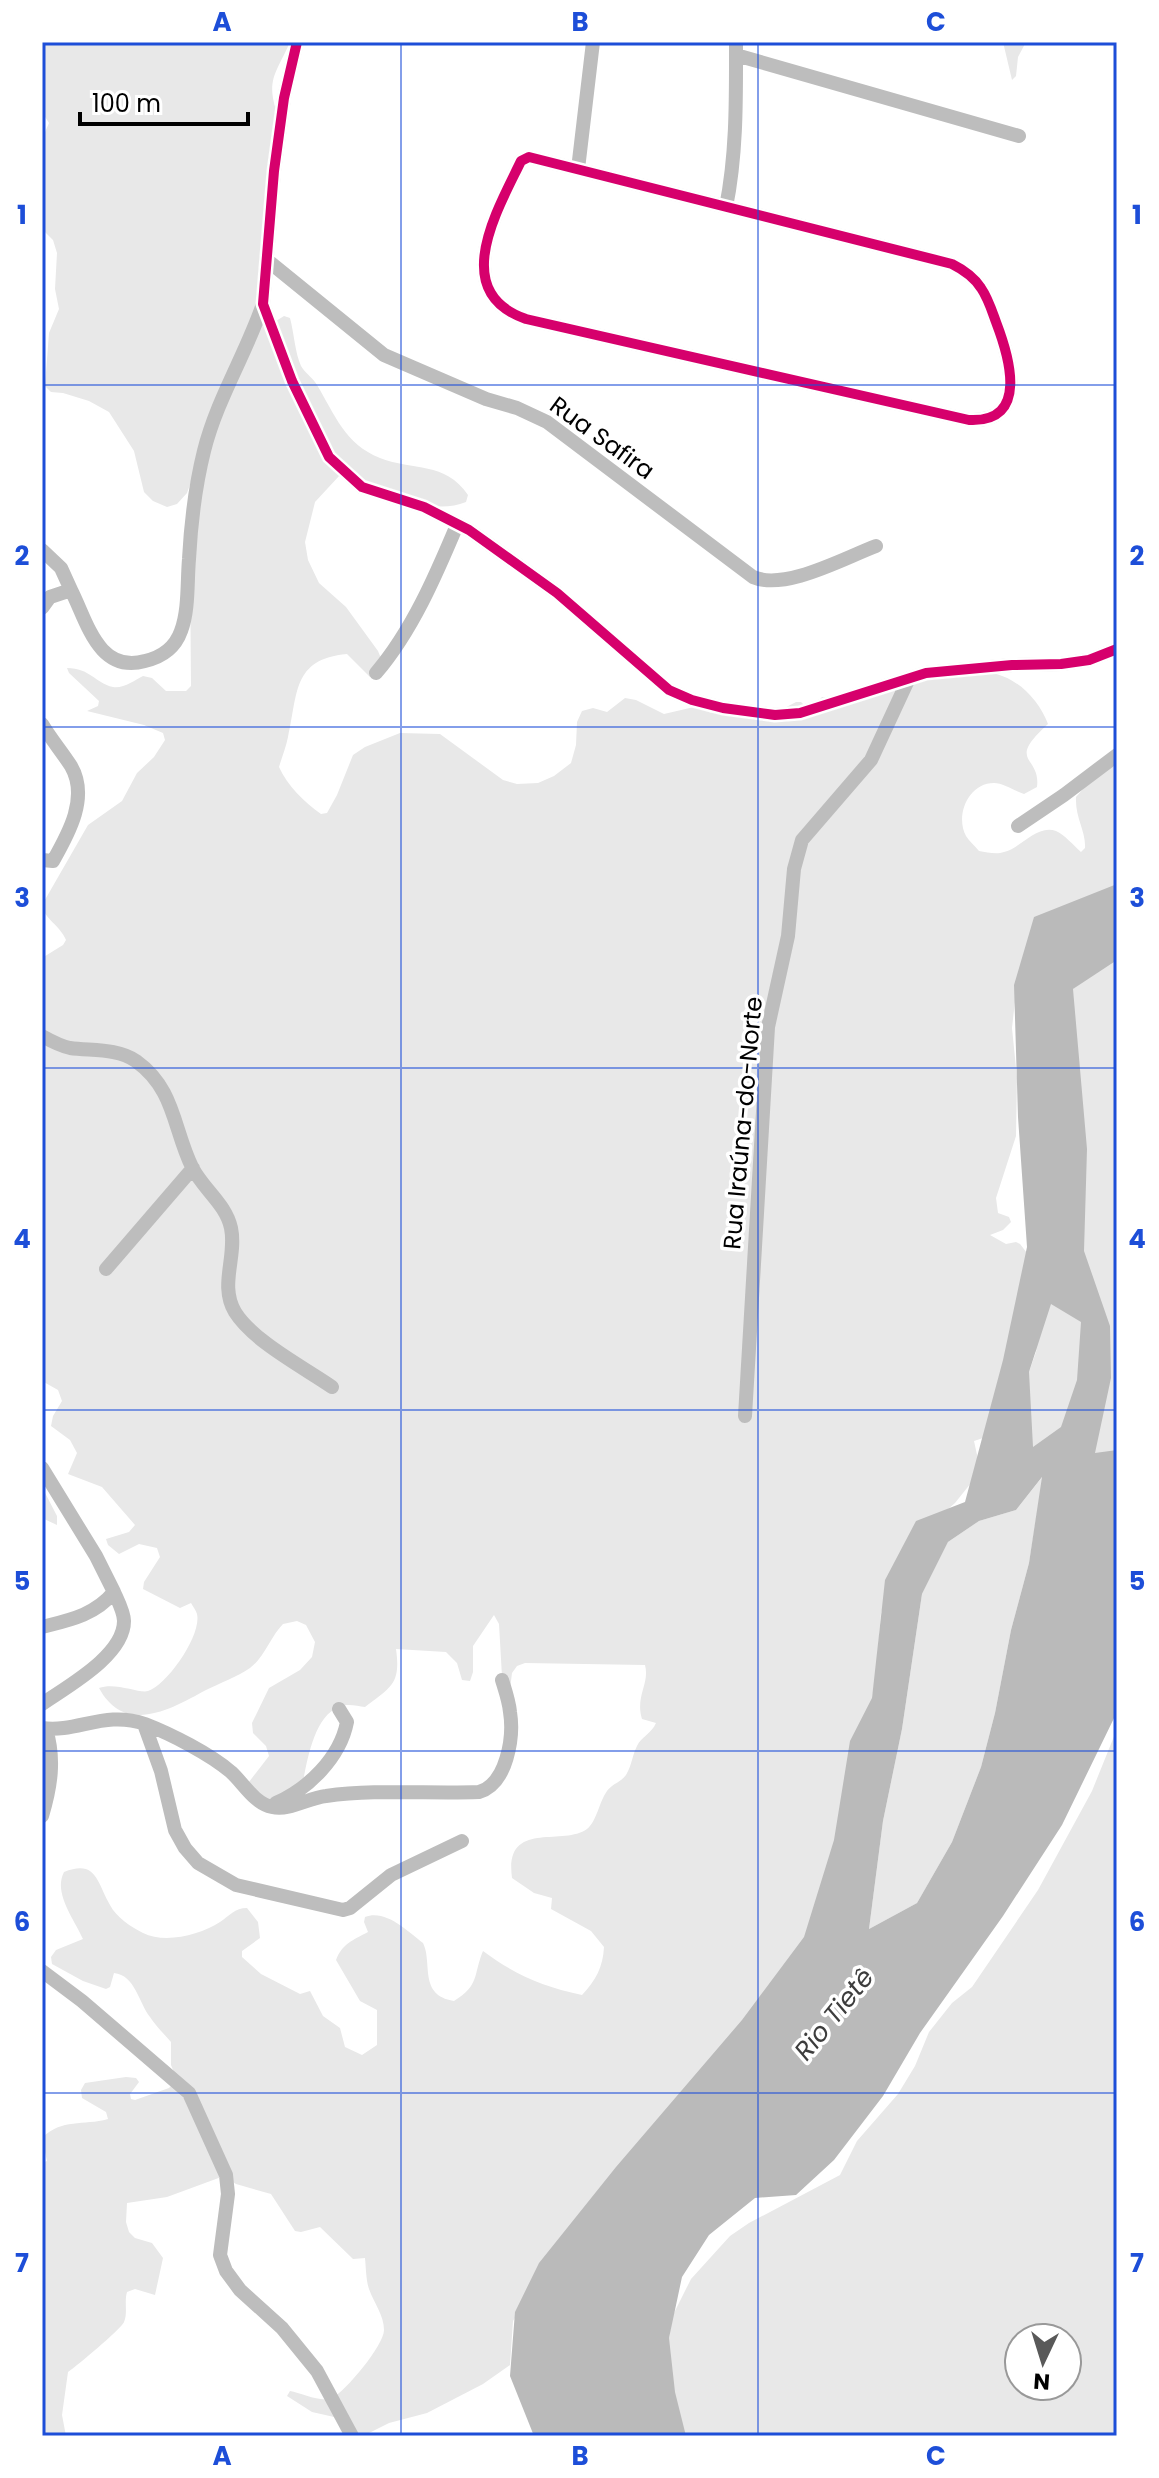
<svg xmlns="http://www.w3.org/2000/svg" width="1159" height="2478" viewBox="0 0 1159 2478" font-family="Poppins,sans-serif">
	<rect width="100%" height="100%" fill="#fff"/>
	<path fill="#e8e8e8" fill-rule="evenodd" d="M42 42H290C276 74 265 80 278 116L268 326 284 316 290 318C294 333 295 353 301 366 305 373 313 378 317 385 335 415 345 444 380 458 413 471 445 461 468 495L466 502C428 518 376 488 340 475L315 502 305 542 308 560 319 583 346 607 378 651 383 663 370 677 347 654C292 659 298 694 288 737 286 747 282 757 279 767 287 785 305 803 321 814L327 813 337 795 353 755 365 747 400 733 440 734 503 780 517 784 538 783 554 776 571 763 576 745 577 722 582 711 593 708 607 712 625 698 636 700 664 714 694 707 712 713 748 711 773 714 796 702H801L809 710 822 697 842 700 874 686 987 672C1016 676 1038 698 1048 724 1005 763 1041 755 1037 787L1024 794C1015 791 1003 783 994 783 968 783 955 816 966 836 969 841 975 846 979 851 987 852 996 855 1004 852 1021 848 1037 824 1056 831 1065 835 1073 845 1081 852L1085 848C1086 831 1075 818 1076 797L1117 751V903L1016 992 1012 1028 1017 1078 1016 1136 996 1198 998 1213 1009 1217 1011 1222 1003 1230 990 1235 1006 1244 1016 1242 1020 1244 1044 1275 1076 1263 1073 989 1117 956V1450L1094 1463 1059 1442 1027 1453 1029 1372 1037 1349 986 1437 974 1441 979 1464 971 1483 955 1503 932 1523 893 1574 881 1613 876 1672 865 1746 831 1881 801 1963 588 2204 513 2321 510 2365 483 2384 427 2413 389 2423 363 2436H353L343 2419 312 2412 287 2396 290 2391C301 2393 322 2403 332 2398 346 2391 384 2345 384 2330 384 2315 374 2303 369 2289 366 2280 366 2268 365 2258L353 2259 320 2227 301 2232 295 2231 271 2194 236 2184 224 2176 167 2197 127 2203 126 2222 129 2232 135 2238 152 2243 163 2258 155 2295 135 2289 127 2292C124 2302 128 2313 124 2322 122 2328 76 2367 68 2372L62 2415 66 2436H42V2163L47 2161 42 2138C62 2118 83 2126 108 2119L106 2112 82 2098 81 2090 85 2083 126 2077 136 2078 139 2082 130 2094 131 2099 135 2100 169 2088 177 2080 171 2065V2042C164 2034 156 2026 150 2017 139 2003 135 1975 114 1973L110 1987 106 1989 83 1981 52 1964 51 1957 56 1950 83 1939C74 1919 53 1893 64 1872 97 1859 97 1883 110 1905 116 1917 131 1927 143 1933 165 1944 200 1935 220 1922 229 1916 235 1908 247 1908L258 1922 260 1938 242 1951V1957L261 1974 300 1994 310 1991 323 2016 340 2028 345 2047 362 2055 377 2045V2010L360 2001 336 1960C342 1944 353 1940 368 1932L364 1922 365 1917C386 1909 407 1931 423 1943 433 1963 418 1995 454 2001 480 1985 473 1975 483 1951 517 1976 542 1986 582 1995 596 1980 603 1967 604 1947L591 1931 551 1909 552 1898 534 1893 512 1878C504 1819 562 1847 587 1829 597 1821 599 1802 607 1791 612 1784 621 1782 626 1775 632 1765 632 1756 637 1746 641 1737 652 1733 656 1723L642 1719C635 1696 650 1684 645 1665L525 1663 517 1666 512 1673 505 1729 499 1624 494 1615 473 1646V1672L470 1681 462 1680 457 1663 446 1652 396 1649C401 1684 391 1687 365 1707 357 1706 347 1703 339 1707 312 1717 306 1768 301 1793L276 1808 242 1791 269 1756 266 1746 253 1733 252 1723 269 1688 300 1670 312 1657 315 1642 306 1625 297 1621 283 1624C271 1636 264 1658 250 1668 237 1677 220 1683 206 1690 171 1709 125 1736 99 1688 116 1682 140 1694 148 1691 167 1685 202 1635 197 1614 196 1610 193 1607 191 1603L180 1608 143 1589 144 1582 160 1557 157 1548 139 1544 119 1554 108 1545 106 1539 129 1532 135 1525 102 1487 68 1474 77 1453 70 1440 51 1426 53 1416 62 1401 58 1390 42 1381V958L63 945 66 940C60 925 44 919 42 905L88 825 122 801 137 773 154 757 165 740 163 733 144 725 87 711 98 706 99 701 69 673 67 668C90 668 95 683 113 687 123 689 135 680 143 676L152 678 166 691H186L191 686 190 567 213 420 187 493 177 504 167 507 153 501 144 492 134 451 109 412 89 401 63 393 51 392 45 386 49 333 59 309 55 289 57 253 53 240 42 229V139L49 123 42 112Z
		M1003 42H1026L1018 57 1016 76 1012 80Z
		M1043 1476 1029 1563 1011 1630 995 1713 981 1767 952 1842 917 1903 869 1929 883 1821 902 1729 922 1594 948 1542 979 1521 1016 1510Z
		M42 1487 57 1516V1525L42 1518Z
		M1117 1729V2436H674L667 2352 672 2317 691 2279 730 2236 749 2223 840 2175 857 2141 898 2094 915 2066 929 2032 952 2003 972 1987 1038 1890 1092 1791ZM1019 2338H1067V2386H1019Z"/>
	<path fill="#bababa" fill-rule="evenodd" d="M1117 884V960L1073 989 1087 1149 1084 1251 1110 1326 1111 1378 1095 1453 1117 1450V1712L1062 1825 1003 1916 920 2033 883 2096 834 2160 796 2195 755 2198 709 2235 682 2277 669 2338 675 2392 686 2436H534L510 2376 515 2312 539 2263 616 2167 742 2020 804 1937 834 1840 850 1741 872 1698 885 1580 916 1521 965 1502 1003 1360 1027 1247 1018 1117 1014 985 1034 917ZM1051 1304 1081 1322 1077 1380 1061 1427 1033 1447 1029 1372ZM1042 1477 1029 1563 1011 1630 995 1713 981 1767 952 1842 917 1903 869 1929 883 1821 902 1729 922 1594 948 1542 979 1521 1016 1510Z"/>
	<g fill="none" stroke-linecap="round" stroke-linejoin="round">
		<path stroke="#bdbdbd" stroke-width="14" d="M297 42 284 98 274 171 263 304 292 381 329 457 362 487 424 507 469 530 557 593 669 690 692 700 723 708 775 715 800 713 926 673 1012 665 1061 664 1089 660 1117 649
			M736 55 1019 136
			M529 157 952 264C964 270 974 277 981 288 988 298 992 311 996 322 1009 356 1030 423 969 420L526 319C448 292 498 209 521 161Z
			M578 169 593 42
			M726 207C737 153 736 96 736 42
			M267 260 384 355 486 399 517 408 547 422 753 577C785 591 844 558 876 546
			M42 550 61 568 71 590
			M42 608 50 597 71 590C87 621 98 674 145 661 162 657 175 648 181 631 189 610 187 582 189 559 191 522 195 487 204 451 217 399 246 354 263 304
			M376 673C412 631 436 575 457 525
			M42 724C51 739 62 752 71 766 89 797 69 833 53 861L42 860
			M1018 826 1064 795 1117 755
			M42 1036C51 1041 60 1046 70 1048 92 1051 117 1048 136 1061 175 1089 173 1128 192 1167 203 1189 226 1204 231 1228 237 1257 219 1285 235 1312 253 1341 303 1367 332 1387
			M106 1269 193 1168
			M745 1416 768 1027 788 936 794 869 802 840 871 760 909 678
			M42 1468 96 1556 114 1592C95 1615 70 1620 42 1627
			M42 1704C66 1687 124 1656 124 1621 124 1612 118 1601 114 1592
			M144 1724 161 1771 175 1830 185 1848 198 1863 236 1885 343 1910 350 1908 391 1875 462 1841
			M42 1728C77 1733 105 1710 145 1724 171 1734 210 1754 231 1772 244 1784 254 1803 272 1807 290 1811 308 1798 326 1796 376 1789 429 1794 479 1792 507 1784 514 1737 510 1712 509 1701 505 1690 502 1680
			M276 1803C308 1789 340 1758 347 1722L339 1709
			M42 1816C51 1786 55 1759 46 1729
			M42 1971 82 2001 189 2093 226 2175 228 2194 220 2255 226 2271 240 2290 282 2328 317 2371 352 2436"/>
		<g stroke="#fff" stroke-width="15">
			<path id="cycleway" d="M297 42 284 98 274 171 263 304 292 381 329 457 362 487 424 507 469 530 557 593 669 690 692 700 723 708 775 715 800 713 926 673 1012 665 1061 664 1089 660 1117 649
				M529 157 952 264C964 270 974 277 981 288 988 298 992 311 996 322 1009 356 1030 423 969 420L526 319C448 292 498 209 521 161Z"/>
		</g>
		<use href="#cycleway" stroke="#d6006c" stroke-width="10"/>
	</g>
	<path fill="none" stroke="#1d4ed8" stroke-width="2" stroke-opacity="0.55" d="M401 42V2436M758 42V2436M42 385H1117M42 727H1117M42 1068H1117M42 1410H1117M42 1751H1117M42 2093H1117"/>
	<g text-anchor="middle" stroke-width="7" stroke-linejoin="round" paint-order="stroke">
		<g font-size="24" fill="#000" stroke="#fff">
			<text transform="translate(602 438) rotate(36)" y="8">Rua Safira</text>
			<text transform="translate(743 1123) rotate(-85)" y="8">Rua Iraúna-do-Norte</text>
		</g>
		<g font-size="26" font-style="italic" fill="#3d3d3d" stroke="#fff">
			<text transform="translate(834 2014) rotate(-51)" y="9">Rio Tietê</text>
		</g>
	</g>
	<rect width="1159" height="2478" fill="none" stroke="#ffffff" stroke-width="88"/>
	<g transform="translate(1043 2362) rotate(184)"><circle r="38" fill="#ffffff" stroke="#999999" stroke-width="2"/>
	<path d="M0-6L14 30L0 20L-14 30Z" fill="#595959"/>
	<text y="-12" font-size="22" font-weight="bold" text-anchor="middle" fill="#000000">N</text>
	</g>
	<path d="M80 112v12h168v-12" fill="none" stroke="#000000" stroke-width="4"/>
	<text x="92" y="112" font-size="24" fill="#000000" stroke="#ffffff" stroke-width="6" paint-order="stroke">100 m</text>
	<rect x="44" y="44" width="1071" height="2390" fill="none" stroke="#1d4ed8" stroke-width="3"/>
	<g font-size="26" text-anchor="middle" font-weight="bold" fill="#1d4ed8">
		<text x="222" y="31">A</text>
		<text x="580" y="31">B</text>
		<text x="936" y="31">C</text>
		<text x="22" y="224">1</text>
		<text x="1137" y="224">1</text>
		<text x="22" y="565">2</text>
		<text x="1137" y="565">2</text>
		<text x="22" y="907">3</text>
		<text x="1137" y="907">3</text>
		<text x="22" y="1248">4</text>
		<text x="1137" y="1248">4</text>
		<text x="22" y="1590">5</text>
		<text x="1137" y="1590">5</text>
		<text x="22" y="1931">6</text>
		<text x="1137" y="1931">6</text>
		<text x="22" y="2272">7</text>
		<text x="1137" y="2272">7</text>
		<text x="222" y="2465">A</text>
		<text x="580" y="2465">B</text>
		<text x="936" y="2465">C</text>
	</g>
</svg>
